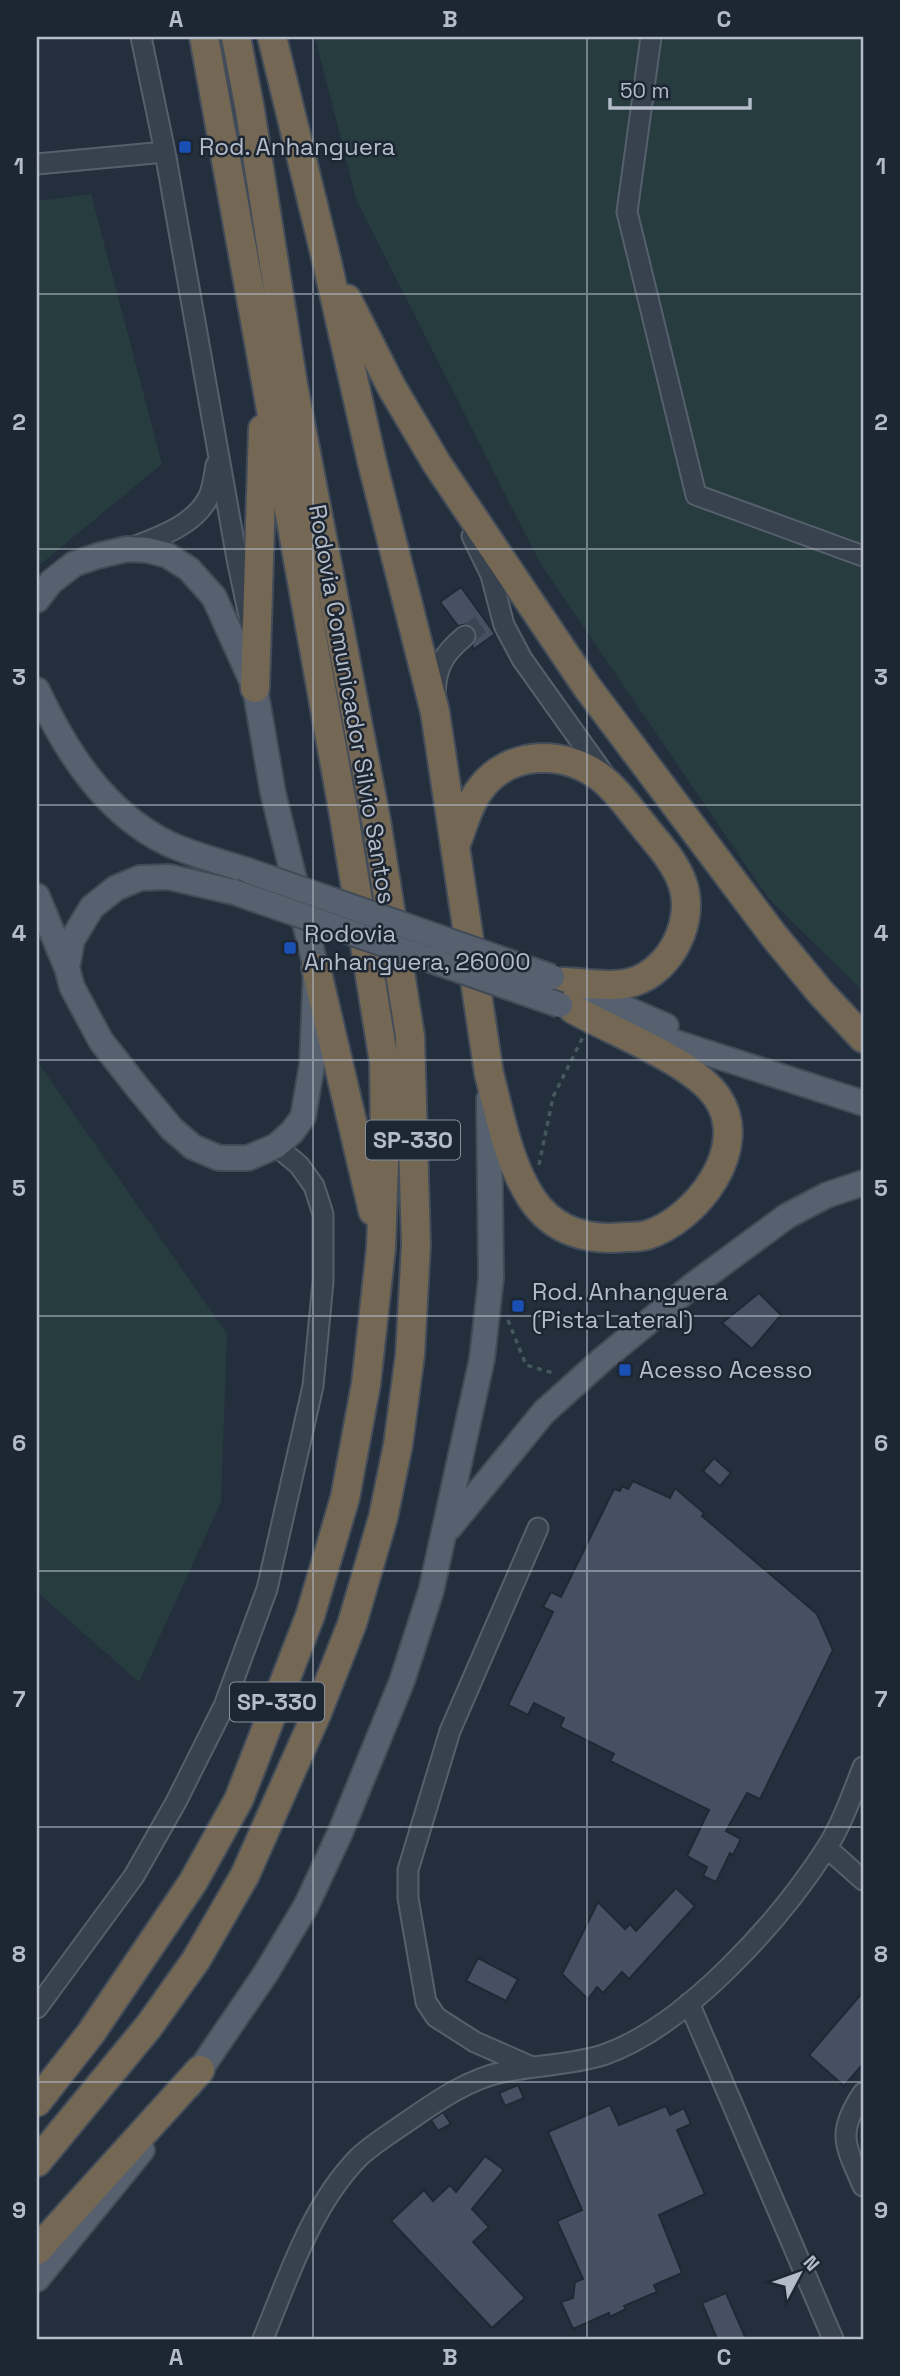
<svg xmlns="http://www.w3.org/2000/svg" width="900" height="2376" viewBox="0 0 900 2376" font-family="'Space Grotesk',sans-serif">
	<rect width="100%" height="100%" fill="#242f3e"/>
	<path fill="#263c3f" d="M315 37H863V991L769 899 540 563 356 199Z
		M91 194 162 464 37 567V201Z
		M37 1061 227 1334 221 1502 139 1682 37 1592Z"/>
	<path fill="#455162" stroke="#1f2835" stroke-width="2" d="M461 587 495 634 474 649 472 646 477 634 475 629 468 624 458 626 440 602Z
		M759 1293 781 1315 752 1349 722 1323Z
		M714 1458 731 1473 720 1486 703 1471Z
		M633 1481 670 1498 675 1488 704 1513 702 1516 817 1614 833 1650 760 1799 747 1793 726 1831 741 1839 733 1855 730 1853 716 1882 703 1876 707 1867 687 1856 709 1810 610 1761 614 1754 560 1727 564 1718 534 1703 528 1715 508 1705 553 1612 543 1607 551 1592 561 1597 614 1489 620 1491 622 1486 628 1489Z
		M676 1888 695 1906 629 1979 622 1972 603 1993 597 1987 588 1999 562 1974 598 1902 625 1929 630 1924 636 1931Z
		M478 1958 518 1979 506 2001 466 1981Z
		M863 1992V2064L844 2086 809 2055Z
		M518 2085 524 2098 505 2106 499 2093Z
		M610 2105 619 2125 666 2106 670 2115 684 2108 691 2124 677 2130 705 2194 659 2215 682 2273 654 2285 657 2292 624 2306 626 2309 610 2317 609 2313 573 2329 561 2302 573 2298 575 2282 583 2279 557 2221 582 2210 548 2132Z
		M443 2112 451 2124 438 2131 431 2120Z
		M485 2156 504 2170 472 2209 489 2227 473 2242 525 2298 492 2328 391 2221 424 2190 433 2201 450 2185 456 2192Z
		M726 2293 746 2339H717L702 2303Z"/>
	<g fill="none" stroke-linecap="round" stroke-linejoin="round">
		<path stroke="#3a4453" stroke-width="19" stroke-dasharray="19 10" stroke-linecap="butt" d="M465 636 486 621"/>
		<g stroke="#565f6c" stroke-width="23">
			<path id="minor" d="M141 37 165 152 237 559 250 621
				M651 37 627 212 696 495 863 556
				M37 164 165 152
				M472 536 491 575 504 625 522 659 606 777
				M128 549C156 538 194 526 208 498 213 489 214 476 216 465
				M435 694C436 667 444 653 465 636
				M827 1848 863 1880
				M689 2003 833 2339
				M37 2008 134 1876 176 1802 224 1706 267 1589 313 1386 323 1282V1214L314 1186 299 1165 276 1146
				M532 2067 475 2042 436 2017 426 2002 408 1898V1870L450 1731 538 1528
				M863 2093C836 2133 845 2145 863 2186
				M263 2339C289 2276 310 2208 358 2158 368 2148 381 2140 392 2132 426 2109 463 2080 503 2072 536 2065 571 2065 603 2055 685 2027 779 1922 826 1849 842 1824 852 1795 863 1767"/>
		</g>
		<g stroke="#414a57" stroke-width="28">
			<path id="major" d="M37 600 51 582 74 564 97 556 127 549 147 550 167 555 189 569 214 597 255 688 273 793 316 968 312 1065 303 1117 292 1132 276 1146 248 1158H219L193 1147 172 1129 138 1088 101 1041 72 987 67 968 72 940 92 907 116 888 140 878 169 877 234 892
				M37 690C66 751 104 812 167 843 192 855 222 862 249 871
				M37 896 67 968
				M574 986 666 1026
				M633 1029 863 1103
				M450 1527 544 1412 603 1359 692 1286 787 1216 827 1195 863 1183
				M189 2086 266 1973 306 1906 340 1833 402 1681 431 1591 482 1359 491 1278 489 1099
				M37 2279 142 2150"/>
		</g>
		<g stroke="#434c59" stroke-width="32">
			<path id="highway" d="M272 37 326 258 372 462 435 712 489 1074C500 1115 508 1163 532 1199 554 1232 589 1241 626 1237 632 1237 640 1237 647 1235 696 1220 752 1148 717 1097 692 1061 613 1032 573 1009
				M347 299 392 388 437 464 587 687 774 936 821 993 863 1038
				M255 688 263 429
				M457 841C464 823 469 803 481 788 510 750 564 750 600 777 617 790 629 808 643 825 656 842 674 860 682 882 696 919 672 970 633 982 612 988 586 983 564 982
				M316 968 373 1211
				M37 2102 91 2033 193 1882 239 1799 310 1616 345 1498 366 1384 381 1248 385 1132 384 1062 344 815 204 37
				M37 2162 149 2026 196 1960 245 1875 317 1713 352 1624 383 1518 398 1445 410 1355 416 1245 410 1036 376 820 293 385 250 110 236 37
				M37 2250 200 2070"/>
		</g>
		<path stroke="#44595c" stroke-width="3.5" stroke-dasharray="5 5" stroke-linecap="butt" d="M539 1165 553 1097 583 1037
			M508 1320 526 1365 556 1374"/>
		<use href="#minor" stroke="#38414e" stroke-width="19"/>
		<use href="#major" stroke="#56606e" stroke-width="24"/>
		<use href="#highway" stroke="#746855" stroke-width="28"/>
		<g stroke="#414a57" stroke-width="28" stroke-linecap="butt">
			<path id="major-bridge" d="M249 871 552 977
				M234 892 560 1005"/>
		</g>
		<use href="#major-bridge" stroke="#56606e" stroke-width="24"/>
	</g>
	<path fill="none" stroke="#b4bcc9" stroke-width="2" stroke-opacity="0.55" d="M313 37V2339M587 37V2339M37 294H863M37 549H863M37 805H863M37 1060H863M37 1316H863M37 1571H863M37 1827H863M37 2082H863"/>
	<g fill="#1a4fb4" stroke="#1d2633" stroke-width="2.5">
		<rect x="178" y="140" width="14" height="14" rx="3.5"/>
		<rect x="283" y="941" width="14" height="14" rx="3.5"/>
		<rect x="511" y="1299" width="14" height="14" rx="3.5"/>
		<rect x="618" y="1363" width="14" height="14" rx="3.5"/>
	</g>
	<g text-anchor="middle" stroke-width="5" stroke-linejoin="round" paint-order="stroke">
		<g fill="#1d2633" stroke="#878f9c" stroke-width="2">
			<rect x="366" y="1120.5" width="94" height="39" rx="5"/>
			<rect x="230" y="1682.5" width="94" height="39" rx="5"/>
		</g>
		<g font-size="23" font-weight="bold" fill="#b4bcc9">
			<text x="413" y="1148">SP-330</text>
			<text x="277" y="1710">SP-330</text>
		</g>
		<g font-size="24" fill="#b4bcc9" stroke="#1d2633" text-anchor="start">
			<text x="199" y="155">Rod. Anhanguera</text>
			<text x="304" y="942">Rodovia<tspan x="304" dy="28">Anhanguera, 26000</tspan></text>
			<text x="532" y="1300">Rod. Anhanguera<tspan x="532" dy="28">(Pista Lateral)</tspan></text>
			<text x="639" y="1378">Acesso Acesso</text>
		</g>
		<g font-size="24" fill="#b4bcc9" stroke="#1d2633">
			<text transform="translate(352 704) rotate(80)" y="8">Rodovia Comunicador Silvio Santos</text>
		</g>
	</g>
	<rect width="900" height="2376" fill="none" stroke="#1d2633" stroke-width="77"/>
	<g transform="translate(799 2274) rotate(49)" stroke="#1d2633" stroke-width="5" paint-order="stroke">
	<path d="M0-5L12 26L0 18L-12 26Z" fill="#b4bcc9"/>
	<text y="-10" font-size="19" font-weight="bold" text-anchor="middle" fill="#b4bcc9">N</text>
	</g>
	<path d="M610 98v10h140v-10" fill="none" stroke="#b4bcc9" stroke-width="3.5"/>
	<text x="620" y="98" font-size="21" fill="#b4bcc9" stroke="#1d2633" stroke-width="5" paint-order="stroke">50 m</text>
	<rect x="38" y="38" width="824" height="2300" fill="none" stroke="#b4bcc9" stroke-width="2.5"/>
	<g font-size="23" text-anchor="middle" font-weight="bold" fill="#b4bcc9">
		<text x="176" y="27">A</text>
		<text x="450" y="27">B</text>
		<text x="724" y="27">C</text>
		<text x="19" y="174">1</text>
		<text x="881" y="174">1</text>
		<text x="19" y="430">2</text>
		<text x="881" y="430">2</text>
		<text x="19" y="685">3</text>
		<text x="881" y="685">3</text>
		<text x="19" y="941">4</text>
		<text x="881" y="941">4</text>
		<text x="19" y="1196">5</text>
		<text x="881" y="1196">5</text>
		<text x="19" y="1451">6</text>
		<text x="881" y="1451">6</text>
		<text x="19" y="1707">7</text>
		<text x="881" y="1707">7</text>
		<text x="19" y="1962">8</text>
		<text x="881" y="1962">8</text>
		<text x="19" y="2218">9</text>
		<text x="881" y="2218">9</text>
		<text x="176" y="2365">A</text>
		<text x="450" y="2365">B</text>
		<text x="724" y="2365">C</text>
	</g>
</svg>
